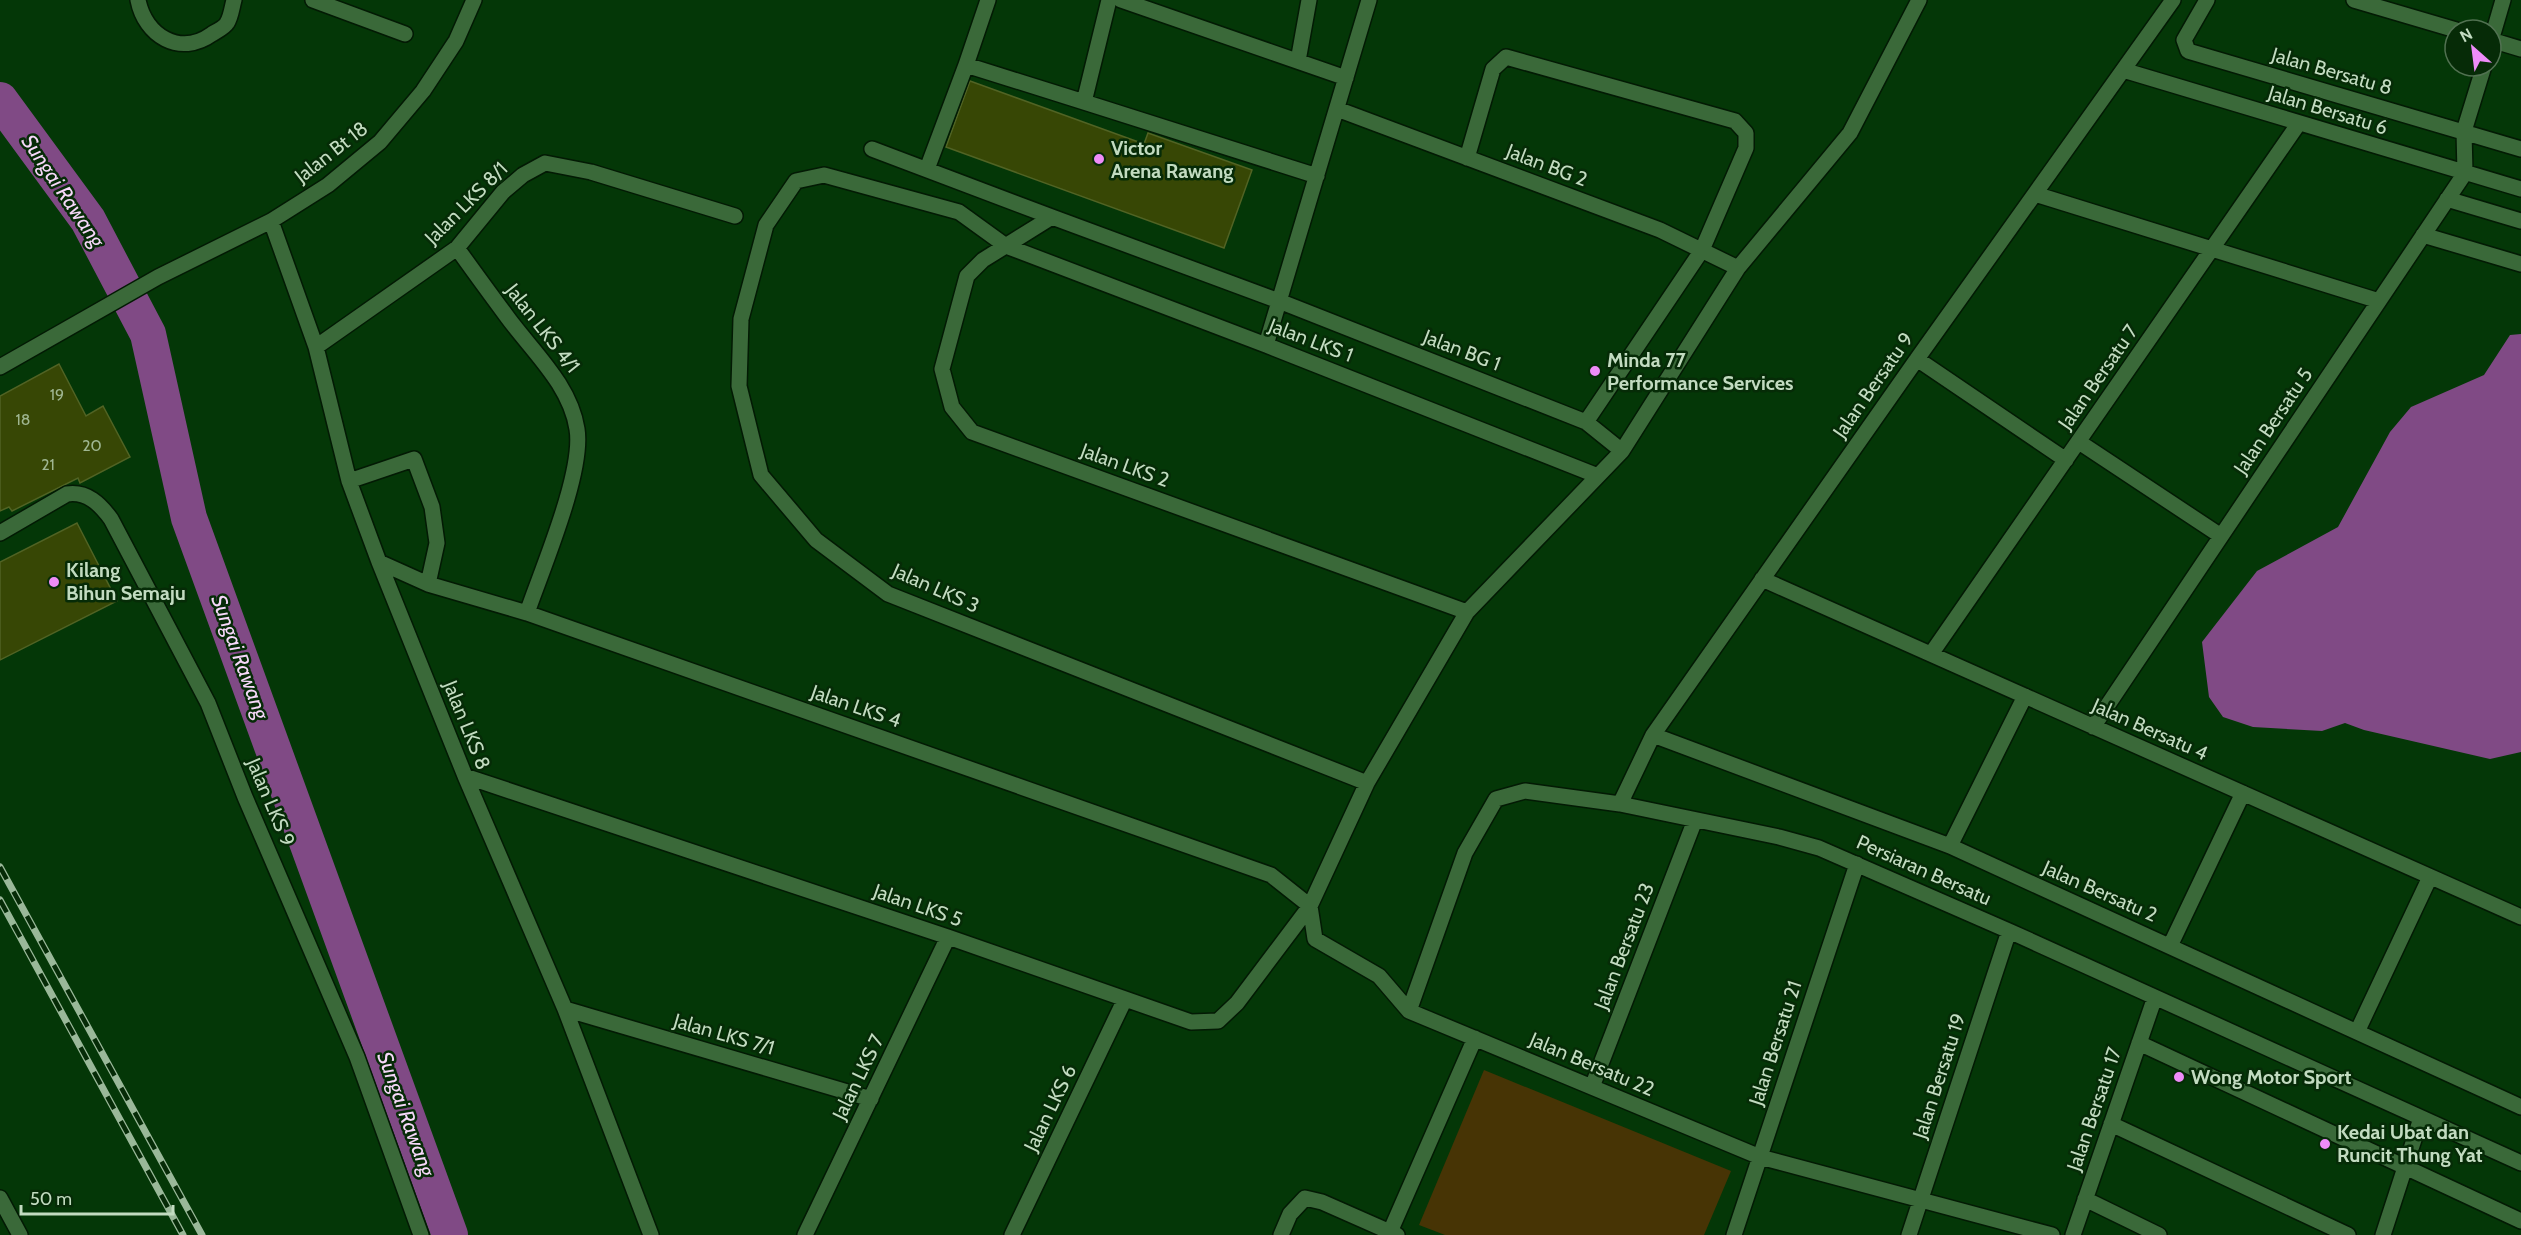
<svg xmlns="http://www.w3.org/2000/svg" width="2521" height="1235" viewBox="0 0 2521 1235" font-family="Cabin,sans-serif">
	<rect width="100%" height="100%" fill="#043707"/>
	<path fill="#473405" d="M1484 1070 1731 1171 1704 1235H1445L1419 1225Z"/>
	<path fill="#804a85" d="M2521 334V752L2490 759 2364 730 2345 723 2322 731 2253 727 2223 717 2209 697 2202 642 2257 571 2338 527 2390 432 2411 407 2484 375 2510 335Z"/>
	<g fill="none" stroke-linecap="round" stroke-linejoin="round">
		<path stroke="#804a85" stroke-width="36" d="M0 100 88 220 148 334 189 518 450 1235"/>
	</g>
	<path fill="#374705" stroke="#516324" stroke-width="1.5" d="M970 81 1144 144 1148 133 1252 170 1224 248 946 147Z
		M59 364 86 416 103 406 130 457 80 483 78 478 12 511 9 507 0 511V396Z
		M77 523 117 601 0 660V562Z"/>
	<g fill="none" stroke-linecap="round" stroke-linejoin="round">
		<g stroke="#031a04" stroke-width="18">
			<path id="minor" d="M138 0C145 36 180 57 212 34 217 31 225 27 227 23 231 17 232 7 234 0
				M313 0 405 34
				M988 0 966 65 1084 102 1109 0
				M1121 0 1346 78
				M2207 0 2184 40 2188 51 2521 149
				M2354 0 2456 30
				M2491 40 2521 49
				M2491 41 2503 0
				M1298 61 1309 0
				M2123 70 2521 189
				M1084 102 1317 176
				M1337 109 1660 230 1738 268
				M872 149 1052 217
				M1467 158 1493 69 1506 57 1735 121 1746 133V148L1702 250 1586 422
				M927 169 966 65
				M2035 194 2379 301
				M2447 199 2521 221
				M271 221 316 347 349 481 379 562 465 776 565 1009 651 1235
				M2423 235 2521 264
				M457 248C474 272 491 295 508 318 534 353 570 385 577 429 584 472 542 569 527 613
				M1266 345 1369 0
				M316 347 457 248 503 192 523 175 545 163 591 172 735 216
				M1917 359 2066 460
				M0 367 158 277 271 221 328 185 380 142 423 91 456 41 474 0
				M2079 442 2221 536
				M349 481 414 459 432 507 437 543 428 584
				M0 533 67 494C87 491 100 504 111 519L208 703 245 797 357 1057 421 1235
				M379 562 428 584 527 613 1271 875 1310 906
				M1762 579 2521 917
				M1467 612 972 432 952 407 942 369 967 276 983 260 1052 217 1279 301 1586 422 1622 451
				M1931 654 2299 123
				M2093 727 2465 173 2464 131 2484 66
				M1653 735 1950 846 2521 1107
				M465 776 948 937 1191 1022 1218 1021 1237 1003 1310 906 1367 783 1467 612 1622 451 1738 268 1850 133 1919 0
				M1367 783 888 594 816 540 761 475 739 386 741 319 766 225 796 181 824 175 959 212 1006 246 1266 345 1598 476
				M1620 804 1653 735 1917 359 2173 0
				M1950 846 2025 696
				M1310 906 1315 939 1379 976 1409 1011 1760 1157 2052 1235
				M2170 946 2243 793
				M565 1009 871 1099
				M1409 1011 1465 853 1496 799 1525 791 1620 804 1779 837 1819 848 2009 931 2521 1163
				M2357 1032 2430 877
				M2139 1043 2521 1221
				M1592 1087 1695 820
				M2111 1124 2348 1235
				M0 1198 20 1235
				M2085 1199 2159 1235
				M1390 1232 1475 1038
				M805 1235 948 937
				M1012 1235 1125 999
				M1281 1235 1290 1214 1305 1198 1322 1202 1397 1235
				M1734 1235 1857 864
				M1909 1235 2009 931
				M2073 1235 2155 997
				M2383 1235 2421 1118"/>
		</g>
		<use href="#minor" stroke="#3a6939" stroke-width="15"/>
		<g stroke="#9ab899" stroke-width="7">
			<path id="rail" d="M0 867 202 1235
				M0 900 183 1235"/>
		</g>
		<use href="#rail" stroke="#062b07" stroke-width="4.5" stroke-dasharray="14" stroke-linecap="butt"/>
	</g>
	<g fill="#ee8cf8" stroke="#062b07" stroke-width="2">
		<circle cx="1099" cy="159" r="6"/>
		<circle cx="1595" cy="371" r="6"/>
		<circle cx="54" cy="582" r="6"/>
		<circle cx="2179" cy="1077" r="6"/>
		<circle cx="2325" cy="1144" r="6"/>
	</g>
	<g text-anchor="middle" stroke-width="5" stroke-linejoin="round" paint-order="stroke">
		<g font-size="16" fill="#9fb691">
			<text x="57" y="400">19</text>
			<text x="23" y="425">18</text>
			<text x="92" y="451">20</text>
			<text x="48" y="470">21</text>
		</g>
		<g font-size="20" fill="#c2dbc0" stroke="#062b07">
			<text transform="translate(2332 71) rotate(16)" y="7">Jalan Bersatu 8</text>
			<text transform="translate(2328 110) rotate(17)" y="7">Jalan Bersatu 6</text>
			<text transform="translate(331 152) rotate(-38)" y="7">Jalan Bt 18</text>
			<text transform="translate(1547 165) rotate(21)" y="7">Jalan BG 2</text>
			<text transform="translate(466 203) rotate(-45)" y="7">Jalan LKS 8/1</text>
			<text transform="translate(543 328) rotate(52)" y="7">Jalan LKS 4/1</text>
			<text transform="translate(1311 340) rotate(21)" y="7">Jalan LKS 1</text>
			<text transform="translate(1462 350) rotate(21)" y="7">Jalan BG 1</text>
			<text transform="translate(2098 377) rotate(-55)" y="7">Jalan Bersatu 7</text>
			<text transform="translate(1873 385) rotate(-55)" y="7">Jalan Bersatu 9</text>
			<text transform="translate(2273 421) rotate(-56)" y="7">Jalan Bersatu 5</text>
			<text transform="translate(1125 465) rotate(20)" y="7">Jalan LKS 2</text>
			<text transform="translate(936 588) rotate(24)" y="7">Jalan LKS 3</text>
			<text transform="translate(856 706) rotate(19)" y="7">Jalan LKS 4</text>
			<text transform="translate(467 725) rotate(68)" y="7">Jalan LKS 8</text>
			<text transform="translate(2150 729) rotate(24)" y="7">Jalan Bersatu 4</text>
			<text transform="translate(271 802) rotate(67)" y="7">Jalan LKS 9</text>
			<text transform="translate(1924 870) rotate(24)" y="7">Persiaran Bersatu</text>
			<text transform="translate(2100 891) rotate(24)" y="7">Jalan Bersatu 2</text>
			<text transform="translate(918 905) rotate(19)" y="7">Jalan LKS 5</text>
			<text transform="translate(1624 946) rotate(-69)" y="7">Jalan Bersatu 23</text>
			<text transform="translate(724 1034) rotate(16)" y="7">Jalan LKS 7/1</text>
			<text transform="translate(1775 1043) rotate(-72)" y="7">Jalan Bersatu 21</text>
			<text transform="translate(1592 1064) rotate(23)" y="7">Jalan Bersatu 22</text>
			<text transform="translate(1939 1076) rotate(-72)" y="7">Jalan Bersatu 19</text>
			<text transform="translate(858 1077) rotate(-64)" y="7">Jalan LKS 7</text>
			<text transform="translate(1050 1108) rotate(-64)" y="7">Jalan LKS 6</text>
			<text transform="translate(2094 1109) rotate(-71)" y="7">Jalan Bersatu 17</text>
		</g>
		<g font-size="20" font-weight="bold" fill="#c2dbc0" stroke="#062b07" text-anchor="start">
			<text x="1111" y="155">Victor<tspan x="1111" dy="23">Arena Rawang</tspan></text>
			<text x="1607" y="367">Minda 77<tspan x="1607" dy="23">Performance Services</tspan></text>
			<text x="66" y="577">Kilang<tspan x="66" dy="23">Bihun Semaju</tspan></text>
			<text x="2191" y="1084">Wong Motor Sport</text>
			<text x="2337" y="1139">Kedai Ubat dan<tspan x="2337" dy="23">Runcit Thung Yat</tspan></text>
		</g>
		<g font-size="21" font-style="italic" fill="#f7d8fa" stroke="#062b07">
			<text transform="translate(63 191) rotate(56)" y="7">Sungai Rawang</text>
			<text transform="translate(240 657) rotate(70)" y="7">Sungai Rawang</text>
			<text transform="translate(406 1114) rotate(70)" y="7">Sungai Rawang</text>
		</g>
	</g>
	<g transform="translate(2473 48) rotate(332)"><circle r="28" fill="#062b07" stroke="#517151" stroke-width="1.5"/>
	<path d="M0-4.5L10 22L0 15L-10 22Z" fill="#ee8cf8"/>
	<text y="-9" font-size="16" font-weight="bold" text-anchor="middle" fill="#c2dbc0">N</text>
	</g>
	<path d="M21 1205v9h152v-9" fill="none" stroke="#c2dbc0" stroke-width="3"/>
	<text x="30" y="1205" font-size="18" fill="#c2dbc0" stroke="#062b07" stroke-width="4.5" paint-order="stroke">50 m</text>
</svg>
